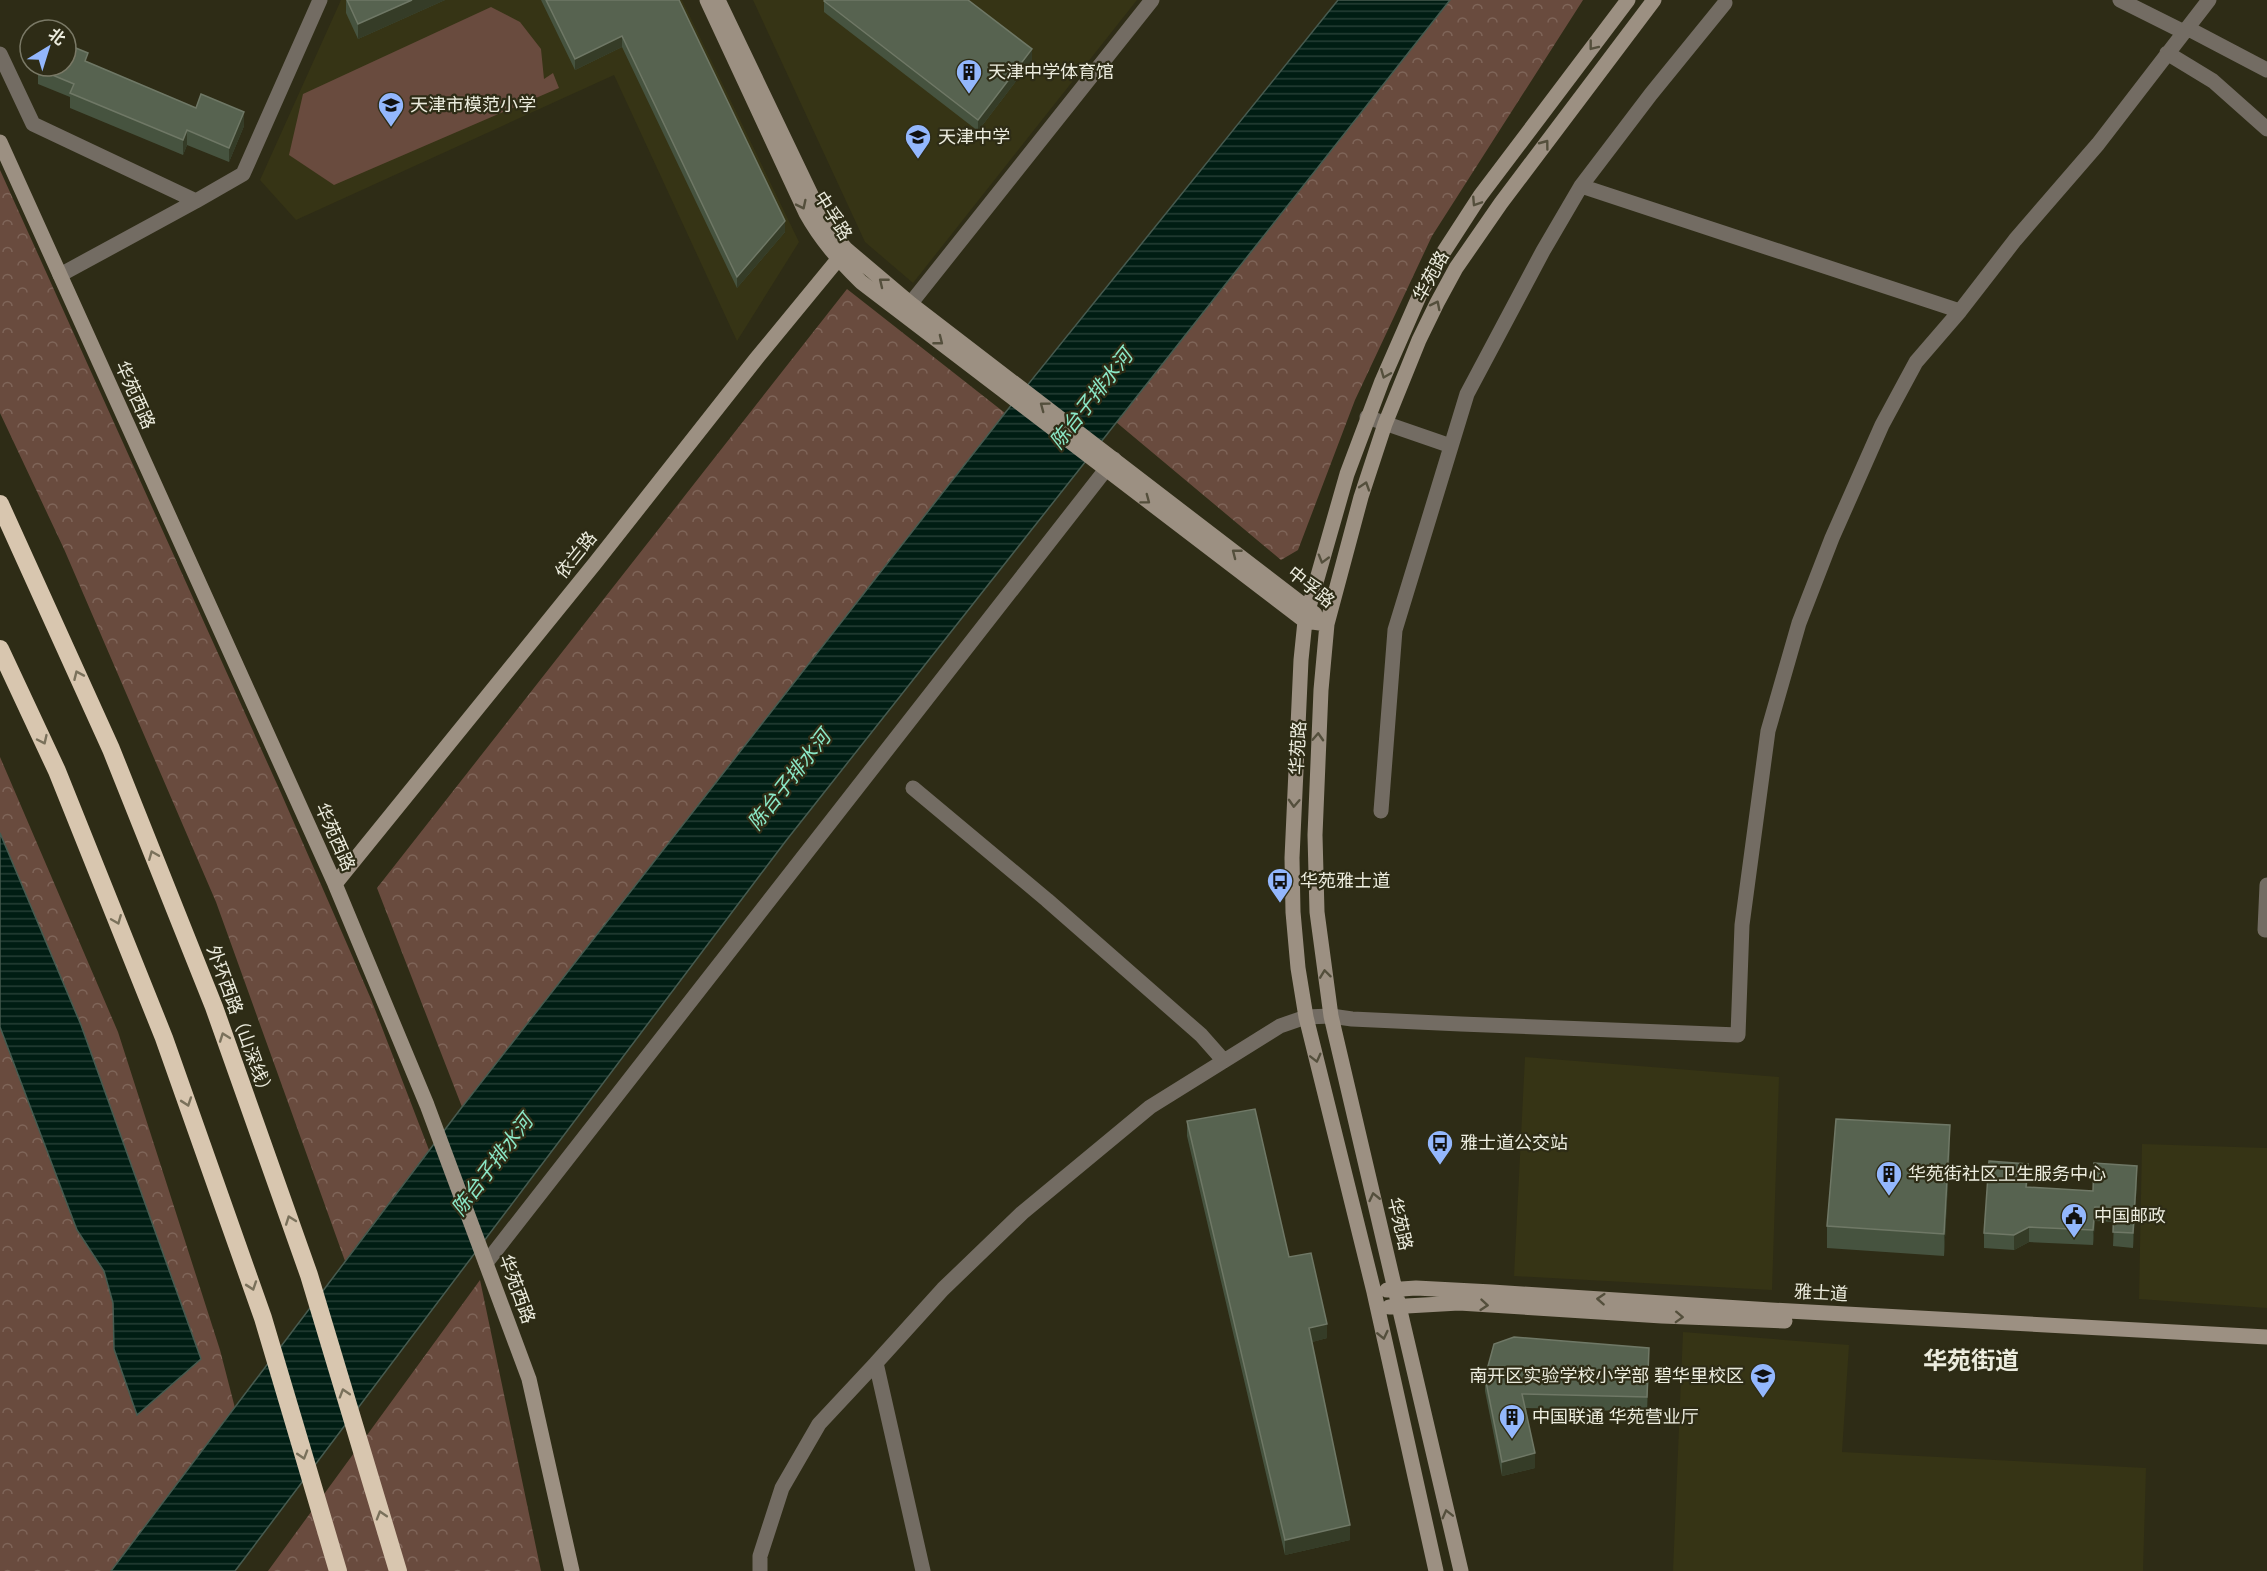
<svg xmlns="http://www.w3.org/2000/svg" width="2267" height="1571" viewBox="0 0 2267 1571" font-family="'Fira Sans','Noto Sans SC',sans-serif">
	<defs>
		<pattern id="park-crowns" width="20" height="18" patternUnits="userSpaceOnUse" patternTransform="scale(1.5)"><rect width="20" height="18" fill="#694b3e"/><path d="M2 6a3 3 0 1 1 6 0M12 15a3 3 0 1 1 6 0" fill="none" stroke="#7f6559"/></pattern>
		<pattern id="water-rules" width="6" height="5" patternUnits="userSpaceOnUse" patternTransform="scale(1.5)"><rect width="6" height="5" fill="#001d13"/><path d="M0 2.5h6" fill="none" stroke="#253e35"/></pattern>
	</defs>
	<rect width="100%" height="100%" fill="#2e2c16"/>
	<path fill="#363415" d="M341 0H682L799 242 737 341 614 75 296 220 260 180Z
		M753 0H1137L913 283 865 242Z
		M1525 1057 1779 1077 1772 1290 1514 1276Z
		M2142 1144 2267 1148V1308L2139 1299Z
		M1683 1332 1849 1345 1842 1452 2146 1468 2143 1571H1673Z"/>
	<path fill="url(#park-crowns)" d="M1450 0H1583L1432 236 1355 400 1298 550 1281 560 1116 422Z
		M0 170 281 793 371 999 429 1150 345 1261 216 902 64 549 0 413Z
		M847 289 1005 413 462 1107 377 888Z
		M0 757 118 1032 220 1350 242 1435 141 1571H0Z
		M480 1280 541 1571H268Z"/>
	<path fill="#694b3e" d="M491 7 520 22 541 49 544 79 553 73 559 88 334 185 289 155 303 94Z"/>
	<path fill="url(#water-rules)" stroke="#475b50" stroke-width="1.5" d="M1338 0H1450L785 842 235 1571H111L462 1107 1005 413Z
		M0 833 81 1025 201 1359 137 1415 114 1349 113 1303 104 1271 77 1230 0 1027Z"/>
	<g fill="none" stroke-linecap="round" stroke-linejoin="round">
		<path stroke="#736c63" stroke-width="15" d="M2120 0 2184 32
			M2187 28 2267 70
			M2167 53 2213 81 2267 129
			M0 54 33 124 196 201 243 174 320 0
			M1581 186 1960 311
			M60 275 196 201
			M903 313 1152 0
			M1367 417 1451 446
			M913 788 1047 900 1201 1035 1224 1061
			M1381 811 1395 630 1467 394 1543 251 1581 186 1651 94 1725 3
			M2267 885 2265 930H2267
			M486 1263 1114 459
			M760 1571V1556L782 1488 819 1424 876 1363
			M923 1571 876 1363 943 1289 1022 1213 1150 1107 1280 1026 1306 1017 1331 1016 1352 1019 1461 1024 1738 1035 1742 925 1768 731 1799 623 1832 538 1882 425 1916 362 1960 311 2015 240 2098 144 2209 0"/>
		<path stroke="#9c9082" stroke-width="15" d="M707 0 806 213C821 240 839 260 861 282L1305 621 1327 624
			M718 0 816 205 830 230 846 249 911 304 1315 614
			M0 142 335 884 427 1105 529 1379 572 1571
			M335 884 596 562 756 359 844 252
			M1387 1290 1416 1288 1492 1292 1771 1310 2267 1337
			M1389 1307 1459 1303 1662 1316 1785 1321
			M1436 1571 1374 1292 1306 1017 1298 968 1293 912 1292 858 1301 660 1305 621 1347 474 1382 381 1421 292 1443 253 1480 196 1628 0
			M1461 1571 1331 1016 1317 912 1315 835 1321 690 1327 624 1361 497 1385 424 1419 340 1437 303 1456 268 1501 203 1654 0"/>
		<path stroke="#d8c6af" stroke-width="18" d="M0 504 111 749 214 1007 309 1275 398 1571
			M0 649 57 771 164 1038 263 1318 338 1571"/>
	</g>
	<path fill="#46533f" d="M346 0H445L358 39 346 13Z
		M541 0H679L785 232 737 288 622 47 575 70Z
		M824 1 1032 60 978 131 824 12Z
		M88 63 196 108 244 126 229 162 187 145 183 155 70 108V97L38 84V69Z
		M1187 1121 1289 1257 1327 1338 1312 1342 1350 1540 1285 1555 1187 1136Z
		M1950 1147 1944 1256 1827 1248V1226Z
		M2028 1179 2027 1187 2093 1191 2137 1181 2133 1248 2113 1246 2114 1222 2095 1221 2093 1245 2029 1242 2014 1250 1984 1248V1233Z
		M1649 1363 1647 1412 1526 1408 1535 1468 1502 1476 1485 1391V1377Z"/>
	<path fill="#353c27" d="M412 0H445L358 39V24Z
		M622 36V47L575 70V59Z
		M1032 49V60L978 131V120Z
		M244 112V126L229 162V148Z
		M187 130V145L183 155V140Z
		M785 221V232L737 288V277Z
		M1950 1125V1147L1944 1256V1234Z
		M2137 1166V1181L2133 1248V1233Z
		M2095 1207V1221L2093 1245V1230Z
		M2029 1227V1242L2014 1250V1235Z
		M1327 1324V1338L1309 1343V1328Z
		M1649 1348V1363L1647 1412V1397Z
		M1535 1453V1468L1502 1476V1462Z
		M1350 1525V1540L1285 1555V1540Z"/>
	<path fill="#576350" stroke="#6f7866" stroke-width="1.5" d="M347 0H412L358 24Z
		M546 0H679L785 221 737 277 622 36 575 59Z
		M825 0H968L1032 49 978 120 824 1Z
		M66 44 88 53 85 61 196 108 201 94 244 112 229 148 187 130 183 140 70 93 74 84 38 69 39 66H66Z
		M1255 1109 1289 1257 1311 1253 1327 1324 1309 1328 1350 1525 1285 1540 1187 1121Z
		M1836 1119 1950 1125 1944 1234 1827 1226Z
		M1989 1161 2028 1164 2026 1187 2093 1191 2094 1163 2137 1166 2133 1233 2113 1232 2114 1208 2095 1207 2093 1230 2029 1227 2014 1235 1984 1233Z
		M1514 1337 1649 1348 1647 1397 1522 1394 1535 1453 1502 1462 1485 1377 1494 1344Z"/>
	<defs><path id="oneway-chevron" d="M-2-3.5L2.5 0L-2 3.5" fill="none" stroke-width="1.6" stroke-linecap="round" stroke-linejoin="round" transform="scale(1.5)"/></defs>
	<g stroke="#544f3c">
		<use href="#oneway-chevron" transform="translate(1593 46) rotate(128)"/>
		<use href="#oneway-chevron" transform="translate(1545 144) rotate(-53)"/>
		<use href="#oneway-chevron" transform="translate(1476 202) rotate(123)"/>
		<use href="#oneway-chevron" transform="translate(802 205) rotate(64)"/>
		<use href="#oneway-chevron" transform="translate(883 282) rotate(-141)"/>
		<use href="#oneway-chevron" transform="translate(1436 305) rotate(-63)"/>
		<use href="#oneway-chevron" transform="translate(939 341) rotate(38)"/>
		<use href="#oneway-chevron" transform="translate(1385 374) rotate(112)"/>
		<use href="#oneway-chevron" transform="translate(1044 406) rotate(-143)"/>
		<use href="#oneway-chevron" transform="translate(1365 486) rotate(-72)"/>
		<use href="#oneway-chevron" transform="translate(1146 500) rotate(37)"/>
		<use href="#oneway-chevron" transform="translate(1236 553) rotate(-142)"/>
		<use href="#oneway-chevron" transform="translate(1323 559) rotate(106)"/>
		<use href="#oneway-chevron" transform="translate(1318 737) rotate(-87)"/>
		<use href="#oneway-chevron" transform="translate(1294 803) rotate(93)"/>
		<use href="#oneway-chevron" transform="translate(1325 974) rotate(-97)"/>
		<use href="#oneway-chevron" transform="translate(1316 1058) rotate(76)"/>
		<use href="#oneway-chevron" transform="translate(1374 1197) rotate(-103)"/>
		<use href="#oneway-chevron" transform="translate(1601 1299) rotate(-176)"/>
		<use href="#oneway-chevron" transform="translate(1484 1305) rotate(5)"/>
		<use href="#oneway-chevron" transform="translate(1679 1317) rotate(2)"/>
		<use href="#oneway-chevron" transform="translate(1383 1335) rotate(77)"/>
		<use href="#oneway-chevron" transform="translate(1447 1514) rotate(-104)"/>
	</g>
	<g stroke="#7a715b">
		<use href="#oneway-chevron" transform="translate(78 675) rotate(-114)"/>
		<use href="#oneway-chevron" transform="translate(43 740) rotate(65)"/>
		<use href="#oneway-chevron" transform="translate(153 855) rotate(-112)"/>
		<use href="#oneway-chevron" transform="translate(117 920) rotate(68)"/>
		<use href="#oneway-chevron" transform="translate(224 1037) rotate(-110)"/>
		<use href="#oneway-chevron" transform="translate(187 1102) rotate(71)"/>
		<use href="#oneway-chevron" transform="translate(290 1220) rotate(-110)"/>
		<use href="#oneway-chevron" transform="translate(252 1286) rotate(71)"/>
		<use href="#oneway-chevron" transform="translate(344 1393) rotate(-107)"/>
		<use href="#oneway-chevron" transform="translate(303 1455) rotate(73)"/>
		<use href="#oneway-chevron" transform="translate(381 1515) rotate(-107)"/>
	</g>
	<defs>
		<g id="building-pin" transform="scale(1.35)"><path d="M0 17L-7.5 6A9.5 9.5 0 1 1 7.5 6Z" fill="#93b7fd" stroke="#2e2c16"/><path d="M-4-6H4V6H1V3H-1V6H-4ZM-2.5-4.3h1.7v1.8h-1.7ZM.8-4.3h1.7v1.8H.8ZM-2.5-1h1.7V.8h-1.7ZM.8-1h1.7V.8H.8Z" fill="#111"/></g>
		<g id="school-pin" transform="scale(1.35)"><path d="M0 17L-7.5 6A9.5 9.5 0 1 1 7.5 6Z" fill="#93b7fd" stroke="#2e2c16"/><path d="M0-5L7-2L0 1L-7-2ZM-4 1L0 2.5L4 1V4Q0 6-4 4Z" fill="#111"/></g>
		<g id="bus-pin" transform="scale(1.35)"><path d="M0 17L-7.5 6A9.5 9.5 0 1 1 7.5 6Z" fill="#93b7fd" stroke="#2e2c16"/><path d="M-5-6H5V4H4V6H2V4H-2V6H-4V4H-5ZM-3.5-4V0h7V-4ZM-3.5 1.2v1.5H-2V1.2ZM2 1.2v1.5H3.5V1.2Z" fill="#111"/></g>
		<g id="civic-pin" transform="scale(1.35)"><path d="M0 17L-7.5 6A9.5 9.5 0 1 1 7.5 6Z" fill="#93b7fd" stroke="#2e2c16"/><path d="M-.6-6.5H3V-4.5H.6V-3L4-1V1h2V6H-6V1h2V-1L-.6-3ZM-1.2 2.5V6h2.4V2.5Z" fill="#111"/></g>
	</defs>
	<g fill-rule="evenodd">
		<use href="#building-pin" x="969" y="72"/>
		<use href="#school-pin" x="391" y="105"/>
		<use href="#school-pin" x="918" y="137"/>
		<use href="#bus-pin" x="1280" y="881"/>
		<use href="#bus-pin" x="1440" y="1143"/>
		<use href="#building-pin" x="1889" y="1174"/>
		<use href="#civic-pin" x="2074" y="1216"/>
		<use href="#school-pin" x="1763" y="1376"/>
		<use href="#building-pin" x="1512" y="1417"/>
	</g>
	<g text-anchor="middle" stroke-width="4.5" stroke-linejoin="round" paint-order="stroke">
		<g font-size="18" fill="#ececde" stroke="#2e2c16" text-anchor="start">
			<text x="988" y="78">天津中学体育馆</text>
			<text x="410" y="111">天津市模范小学</text>
			<text x="938" y="143">天津中学</text>
			<text x="1300" y="887">华苑雅士道</text>
			<text x="1460" y="1149">雅士道公交站</text>
			<text x="1908" y="1180">华苑街社区卫生服务中心</text>
			<text x="2094" y="1222">中国邮政</text>
			<text x="1744" y="1382" text-anchor="end">南开区实验学校小学部 碧华里校区</text>
			<text x="1532" y="1423">中国联通 华苑营业厅</text>
		</g>
		<g font-size="18" fill="#ececde" stroke="#2e2c16">
			<text transform="translate(833 216) rotate(58)" y="6">中孚路</text>
			<text transform="translate(1431 276) rotate(-61)" y="6">华苑路</text>
			<text transform="translate(135 395) rotate(66)" y="6">华苑西路</text>
			<text transform="translate(576 555) rotate(-51)" y="6">依兰路</text>
			<text transform="translate(1311 587) rotate(39)" y="6">中孚路</text>
			<text transform="translate(1298 748) rotate(-87)" y="6">华苑路</text>
			<text transform="translate(335 837) rotate(66)" y="6">华苑西路</text>
			<text transform="translate(240 1022) rotate(70)" y="6">外环西路（山深线）</text>
			<text transform="translate(1400 1224) rotate(77)" y="6">华苑路</text>
			<text transform="translate(517 1289) rotate(70)" y="6">华苑西路</text>
			<text transform="translate(1821 1293) rotate(3)" y="6">雅士道</text>
		</g>
		<g font-size="20" font-style="italic" fill="#8be8c7" stroke="#2e2c16">
			<text transform="translate(1091 399) rotate(-52)" y="7">陈台子排水河</text>
			<text transform="translate(789 780) rotate(-52)" y="7">陈台子排水河</text>
			<text transform="translate(492 1165) rotate(-53)" y="7">陈台子排水河</text>
		</g>
		<g font-size="24" font-weight="bold" fill="#ececde" stroke="#2e2c16">
			<text x="1971" y="1369">华苑街道</text>
		</g>
	</g>
	<g transform="translate(48 48) rotate(38)"><circle r="28" fill="#2e2c16" stroke="#7a7966" stroke-width="1.5"/>
	<path d="M0-4.5L10 22L0 15L-10 22Z" fill="#93b7fd"/>
	<text y="-9" font-size="16" font-weight="bold" text-anchor="middle" fill="#ececde">北</text>
	</g>
</svg>
